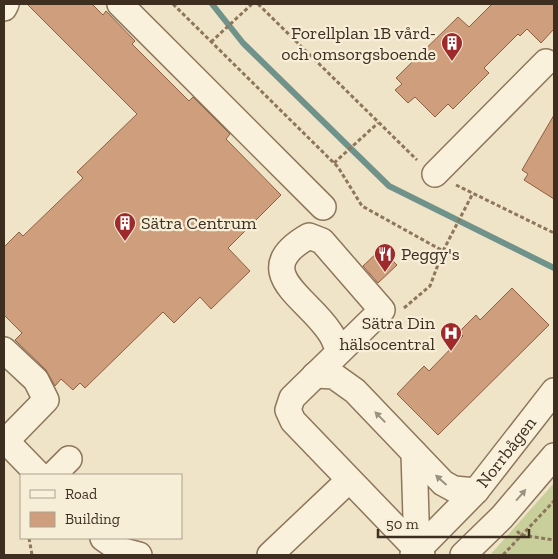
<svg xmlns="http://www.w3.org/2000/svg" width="558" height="559" viewBox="0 0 558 559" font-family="'Zilla Slab',serif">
	<rect width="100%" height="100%" fill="#f0e4c8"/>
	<path fill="#c9cf9b" d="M554 483V555H490Z"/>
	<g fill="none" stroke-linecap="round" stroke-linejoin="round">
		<path stroke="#6f938a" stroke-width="6" d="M212 4 243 43 389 186 554 268"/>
	</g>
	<path fill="#cf9f7d" stroke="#8d5f41" d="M27 4H92L103 15 106 11 135 41 132 44 189 101 193 97 230 134 226 139 281 195 228 248 250 271 211 309 200 297 174 323 163 312 85 388 80 383 73 390 61 379 55 386 46 370 15 340 22 333 4 315V247L19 232 23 236 83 178 77 172 137 114Z
		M492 4H554V29L541 43 527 29 520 36 518 34 484 68 489 73 453 109 448 104 435 117 415 97 408 103 395 90 402 84 396 78 458 17 469 27Z
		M554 115V199L524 180 528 174 522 170Z
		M381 249 397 265 378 283 363 266Z
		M512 288 549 325 438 435 397 394 424 366 429 371 463 336 459 332 476 315 480 320Z"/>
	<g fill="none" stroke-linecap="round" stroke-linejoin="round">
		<g stroke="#8d765c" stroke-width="28">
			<g id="minor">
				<path d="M120 4 323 207"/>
				<path d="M4 8 6 4"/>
				<path d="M435 174 546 62"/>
				<path d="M4 350 36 380 46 400 6 441"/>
				<path d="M339 352C336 345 334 337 329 331 307 297 247 271 309 236L322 241 382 310 292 398 288 410 293 421 422 555"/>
				<path d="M315 375 334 376 355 391 443 483 454 489 476 491"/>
				<path d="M4 439 39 475"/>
				<path d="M414 453 417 551"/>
				<path d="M53 475 69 459"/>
				<path d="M103 538 120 550 139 555"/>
				<path d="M270 555 348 481"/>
				<path id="s1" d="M413 555 476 491 554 391"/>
				<path d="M463 555 502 517 554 456"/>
			</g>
		</g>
		<path stroke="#8d765c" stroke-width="3" stroke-dasharray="4 2.5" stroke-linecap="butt" d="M173 4 338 167 362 206 443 251
			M258 4 417 160
			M211 42 252 4
			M334 163 378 123
			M456 185 554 233
			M404 308 430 286 443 251 473 193
			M517 531 521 535 554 540
			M29 538 32 555
			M503 555 554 501"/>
		<use href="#minor" stroke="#faf1dc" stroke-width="25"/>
	</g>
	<defs><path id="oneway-solid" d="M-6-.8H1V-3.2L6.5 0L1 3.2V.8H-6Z" transform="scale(1.25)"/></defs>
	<g fill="#9c907e">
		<use href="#oneway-solid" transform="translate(380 417) rotate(-134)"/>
		<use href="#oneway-solid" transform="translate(441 480) rotate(-138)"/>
		<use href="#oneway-solid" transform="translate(521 495) rotate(-49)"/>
	</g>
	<defs>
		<g id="building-pin" transform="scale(1.125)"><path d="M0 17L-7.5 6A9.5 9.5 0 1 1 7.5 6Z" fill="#9e2a2b" stroke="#f7eed8"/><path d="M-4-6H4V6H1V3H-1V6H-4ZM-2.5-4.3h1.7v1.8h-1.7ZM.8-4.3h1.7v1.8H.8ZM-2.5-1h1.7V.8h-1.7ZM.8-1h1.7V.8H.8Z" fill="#fff"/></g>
		<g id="restaurant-pin" transform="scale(1.125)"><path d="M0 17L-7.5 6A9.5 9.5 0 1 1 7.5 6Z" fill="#9e2a2b" stroke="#f7eed8"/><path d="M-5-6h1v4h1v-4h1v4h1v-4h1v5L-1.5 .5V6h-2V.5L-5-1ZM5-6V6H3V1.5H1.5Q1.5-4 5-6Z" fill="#fff"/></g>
		<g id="hospital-pin" transform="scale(1.125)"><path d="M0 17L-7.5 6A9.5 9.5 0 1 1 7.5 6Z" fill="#9e2a2b" stroke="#f7eed8"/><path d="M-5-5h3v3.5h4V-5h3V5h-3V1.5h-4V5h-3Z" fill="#fff"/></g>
	</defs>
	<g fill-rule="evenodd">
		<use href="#building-pin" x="452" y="43"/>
		<use href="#building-pin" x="125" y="223"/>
		<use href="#restaurant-pin" x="385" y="254"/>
		<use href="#hospital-pin" x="451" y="333"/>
	</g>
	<g text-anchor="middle" stroke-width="4.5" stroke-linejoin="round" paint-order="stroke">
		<g font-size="18" fill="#3d2e20" stroke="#f7eed8" text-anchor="end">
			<text x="436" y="39">Forellplan 1B vård-<tspan x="436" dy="21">och omsorgsboende</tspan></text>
			<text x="141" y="229" text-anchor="start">Sätra Centrum</text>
			<text x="401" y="260" text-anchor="start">Peggy's</text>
			<text x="435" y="329">Sätra Din<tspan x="435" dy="21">hälsocentral</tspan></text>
		</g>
		<g font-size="18" fill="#3d2e20" stroke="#f7eed8">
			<text dy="6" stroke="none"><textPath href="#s1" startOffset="139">Norrbågen</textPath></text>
		</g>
	</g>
	<rect width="558" height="559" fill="none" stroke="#3d2e20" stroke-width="10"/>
	<rect x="20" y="474" width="162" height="65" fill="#f7eed8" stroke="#ada18e"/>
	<rect x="30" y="490" width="25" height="8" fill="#faf1dc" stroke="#ada18e"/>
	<text x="65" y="499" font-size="15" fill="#3d2e20">Road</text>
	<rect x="30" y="512" width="25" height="15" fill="#cf9f7d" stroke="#ada18e"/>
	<text x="65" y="524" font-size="15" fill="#3d2e20">Building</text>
	<path d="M378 529v8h151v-8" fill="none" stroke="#3d2e20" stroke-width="2.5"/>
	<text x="386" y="529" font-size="15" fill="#3d2e20" stroke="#f7eed8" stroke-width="4" paint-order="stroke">50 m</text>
</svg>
